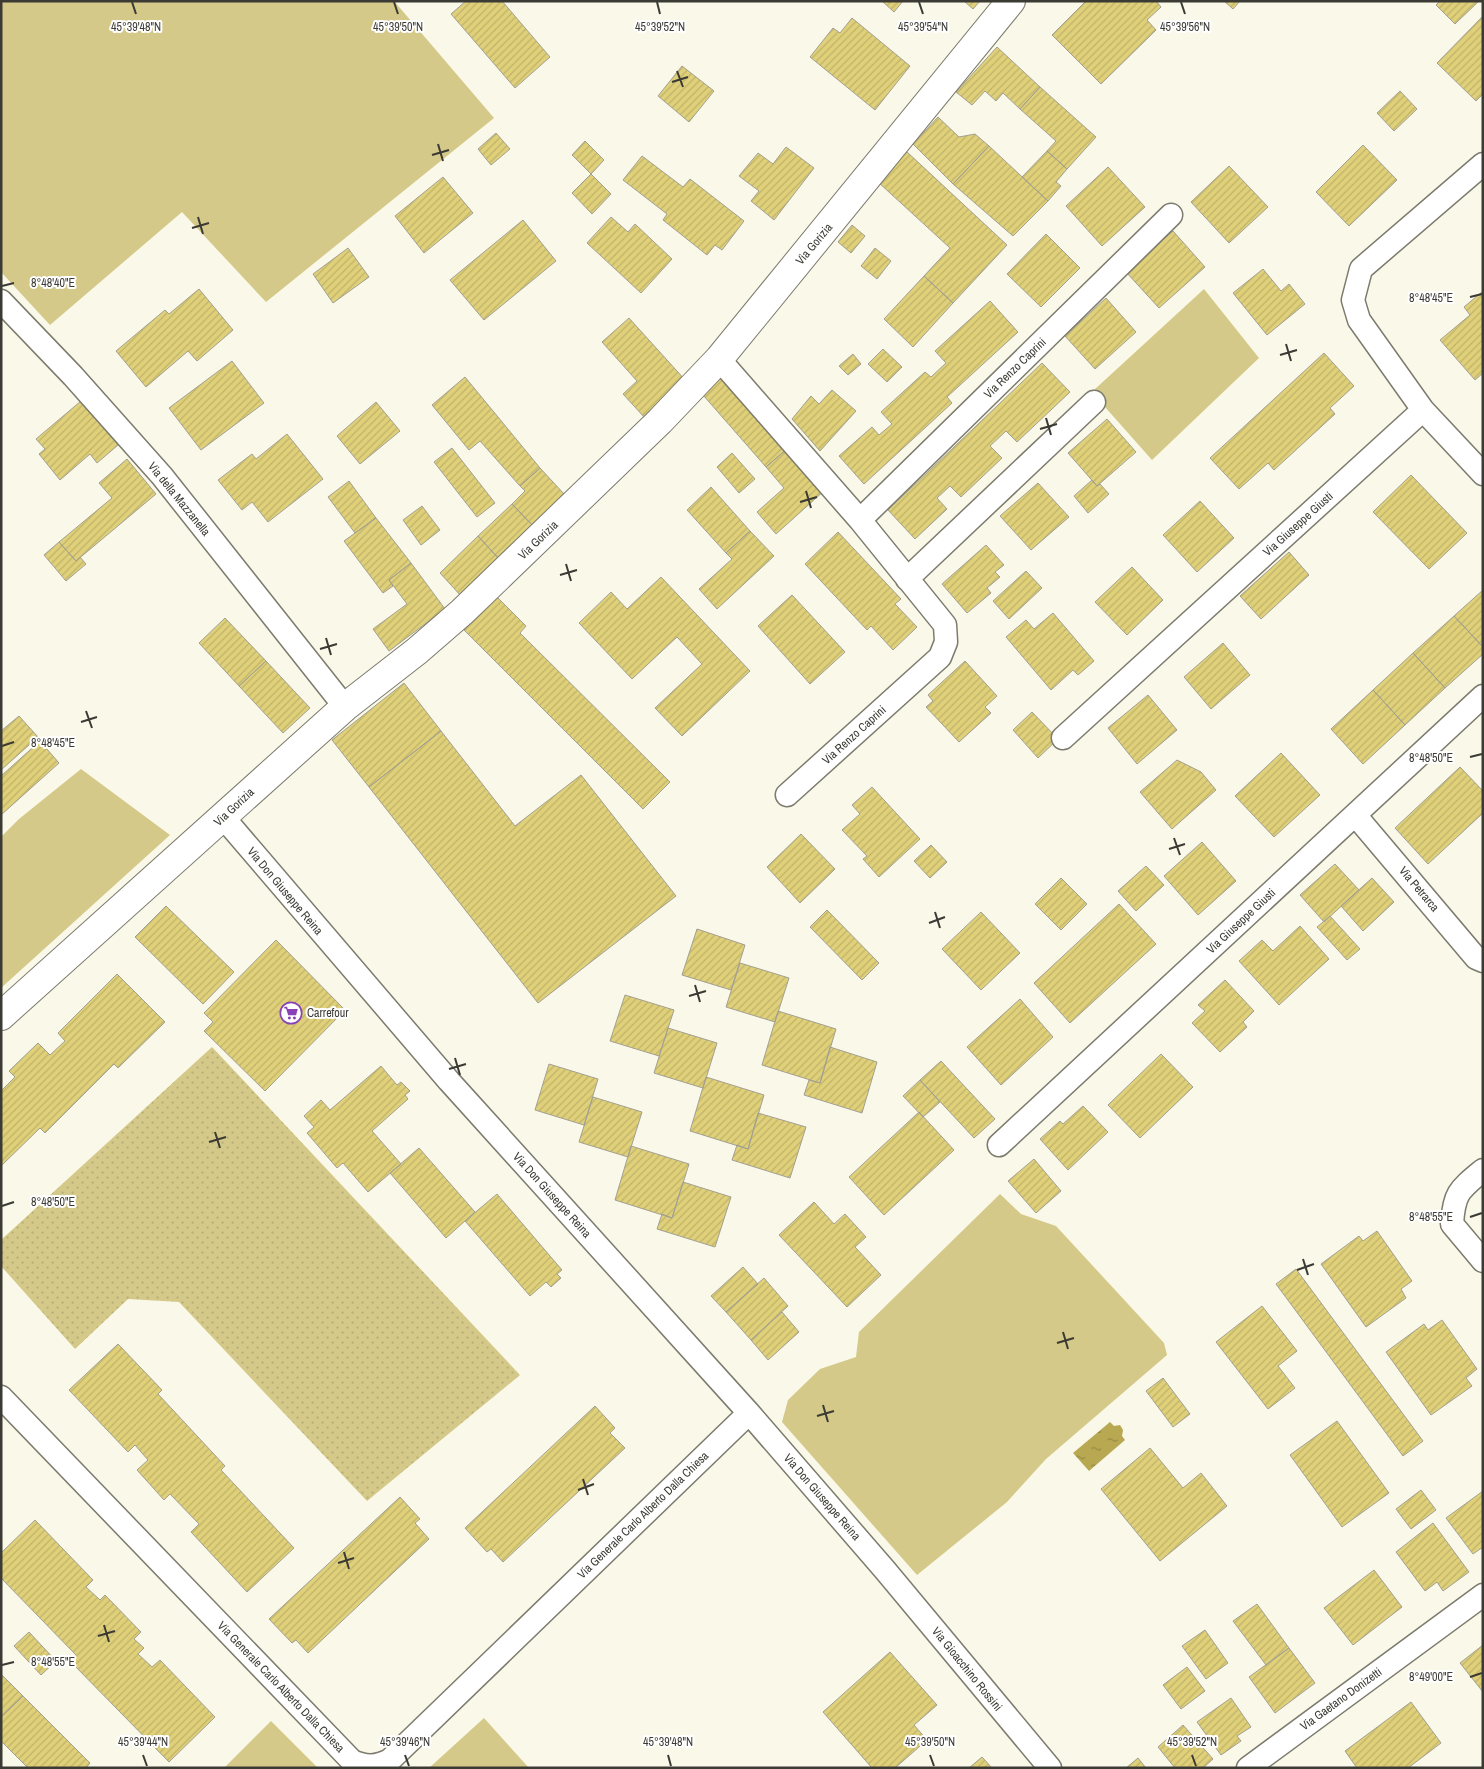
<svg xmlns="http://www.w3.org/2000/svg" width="1484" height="1769" viewBox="0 0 1484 1769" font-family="'Archivo Narrow',sans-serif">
	<defs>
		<pattern id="park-dots" width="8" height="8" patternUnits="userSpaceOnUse" patternTransform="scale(1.25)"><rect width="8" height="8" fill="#d4c988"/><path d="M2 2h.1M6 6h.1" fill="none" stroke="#b7ad76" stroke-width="1.8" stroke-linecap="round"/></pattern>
		<pattern id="water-ripples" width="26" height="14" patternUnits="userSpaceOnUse" patternTransform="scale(1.25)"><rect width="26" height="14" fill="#b7a851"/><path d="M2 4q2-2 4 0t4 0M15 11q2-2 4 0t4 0" fill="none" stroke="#968a44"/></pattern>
		<pattern id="building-hatch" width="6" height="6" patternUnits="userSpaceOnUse" patternTransform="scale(1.25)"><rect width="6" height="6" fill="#dfd079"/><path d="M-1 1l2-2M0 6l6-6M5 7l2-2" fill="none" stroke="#c0b369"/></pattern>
	</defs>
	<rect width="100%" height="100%" fill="#faf8e8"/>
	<path fill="#d4c988" d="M1 1H394L494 118 266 302 182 212 50 325 1 272Z
		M1204 289 1259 358 1152 460 1105 407 1094 390Z
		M81 769 170 835 1 988V837L19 819Z
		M1000 1194 1021 1214 1056 1226 1164 1343 1167 1355 1046 1459 1007 1502 917 1575 782 1422 788 1400 820 1369 856 1357 859 1332Z
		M484 1718 529 1768H429Z
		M271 1721 318 1768H224Z"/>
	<path fill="url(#park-dots)" d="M212 1047 520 1375 367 1501 179 1302 128 1299 75 1349 1 1266V1240Z"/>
	<path fill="url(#water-ripples)" d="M1110 1422 1114 1426 1120 1425 1123 1430 1122 1436 1125 1440 1089 1471 1073 1453Z"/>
	<path fill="url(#building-hatch)" stroke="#a2a092" d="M466 1H502L550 57 515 88 451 14Z
		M882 1H903L894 12Z
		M964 1H980L973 9Z
		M1086 1H1156L1161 7 1147 20 1156 30 1101 84 1052 35Z
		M1224 1H1240L1233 9Z
		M1440 1H1479L1455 24 1436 5Z
		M1483 16V94L1476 101 1437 63Z
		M852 18 910 66 875 110 810 57 833 28 840 33Z
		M997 47 1040 87 1020 109 1003 93 996 101 985 91 972 105 956 92Z
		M682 66 714 91 689 122 658 96Z
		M1040 87 1096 137 1067 169 1047 151 1056 141 1020 109Z
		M1400 91 1417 109 1394 131 1377 113Z
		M938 117 959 137 975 134 989 146 953 184 913 144Z
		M496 133 510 149 491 165 478 149Z
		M585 141 604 160 591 174 572 155Z
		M1363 145 1397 180 1349 226 1316 192Z
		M989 146 1048 201 1013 236 953 184Z
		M786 147 814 168 774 220 751 201 759 191 739 176 758 153 773 164Z
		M906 151 1007 245 953 303 924 276 950 248 878 182Z
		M1047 151 1067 169 1056 182 1061 186 1048 201 1022 177Z
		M642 156 683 187 690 179 744 221 722 250 715 245 707 255 663 220 667 214 623 180Z
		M1229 166 1268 207 1229 243 1191 202Z
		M1108 167 1145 207 1102 246 1066 206Z
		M591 174 611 194 592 214 572 193Z
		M443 177 473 213 424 253 395 216Z
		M611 217 628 232 635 224 672 259 641 293 587 243Z
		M523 220 556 261 484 320 450 280Z
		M852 225 865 236 851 253 838 242Z
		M1173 231 1205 267 1159 308 1126 272Z
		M1046 234 1080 268 1041 307 1007 274Z
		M348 248 369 277 333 303 313 274Z
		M875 248 891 261 877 279 861 266Z
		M1263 269 1281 291 1289 284 1305 304 1267 335 1233 293Z
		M924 276 953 303 913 347 884 319Z
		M199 289 233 330 197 361 188 351 146 387 116 351 165 310 169 314Z
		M1483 291V373L1475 380 1440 340 1470 315 1464 307Z
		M1106 298 1136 332 1095 369 1065 336Z
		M990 301 1018 332 947 397 952 403 864 484 839 456 872 427 879 435 892 424 881 412 925 372 931 377 946 363 935 351Z
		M629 318 686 381 645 418 623 394 637 381 602 342Z
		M883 349 902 367 887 382 868 364Z
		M1324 353 1354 386 1330 408 1335 414 1274 470 1268 463 1239 489 1210 458Z
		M853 354 861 364 848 375 839 366Z
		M232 361 264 403 201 450 169 408Z
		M1042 363 1070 392 1017 442 1006 431 990 446 1002 458 961 497 950 486 937 498 947 509 915 539 888 510Z
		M724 375 788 448 766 467 703 395Z
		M465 377 540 468 520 486 480 441 469 450 432 405Z
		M832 390 856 411 820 451 792 419 811 396 819 404Z
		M81 401 118 445 97 463 90 454 60 480 39 454 45 449 36 439Z
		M376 402 400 431 360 464 337 436Z
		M1107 419 1136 452 1097 486 1068 453Z
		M287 434 323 479 268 522 252 502 242 510 218 480 252 454 256 459Z
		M452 448 495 503 477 517 434 462Z
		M788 448 825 490 776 534 757 512 784 488 766 467Z
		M732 453 755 479 739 493 717 467Z
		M127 459 156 494 76 561 59 542 112 498 99 483Z
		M540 468 565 495 533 526 512 504 525 491 520 486Z
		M1411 475 1467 533 1429 569 1373 512Z
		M1092 480 1097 486 1100 484 1109 494 1088 513 1074 496Z
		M349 481 376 518 355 533 328 497Z
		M1038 483 1069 517 1031 550 1000 516Z
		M711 487 750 531 726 553 687 510Z
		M1200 501 1234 538 1197 572 1163 535Z
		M512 504 533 526 499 559 478 536Z
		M422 506 440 530 421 545 403 520Z
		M376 518 411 563 389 580 393 586 383 593 344 541Z
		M750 531 774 556 717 609 699 589 732 559 726 553Z
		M838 532 901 599 895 604 917 627 893 650 871 626 867 630 805 564Z
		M478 536 499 559 461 596 440 573Z
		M59 542 76 561 80 557 86 564 66 581 44 555Z
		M986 545 1004 565 995 572 1000 577 987 588 991 593 967 613 942 584Z
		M1289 552 1309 575 1261 619 1240 596Z
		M411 563 445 609 389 651 373 629 407 604 389 580Z
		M1132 567 1163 600 1127 635 1095 602Z
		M1026 571 1042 588 1009 619 993 601Z
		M661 577 750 671 682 736 655 708 702 664 677 637 632 679 579 623 611 592 627 609Z
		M1483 590V647L1454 616Z
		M792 595 845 652 810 684 758 626Z
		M497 597 526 626 520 633 670 782 643 809 464 630Z
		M1053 613 1094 661 1078 675 1073 670 1051 690 1006 637 1026 620 1034 629Z
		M1454 616 1483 647V654L1445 688 1413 653Z
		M225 618 266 661 239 686 199 643Z
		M1223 643 1250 675 1211 709 1184 677Z
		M1413 653 1445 688 1405 725 1373 690Z
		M266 661 310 708 283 733 239 686Z
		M965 661 997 696 985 707 991 713 959 742 926 707 933 701 928 695Z
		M404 683 441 731 369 787 332 740Z
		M1373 690 1405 725 1363 764 1331 729Z
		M1148 695 1177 730 1137 764 1108 728Z
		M1032 712 1058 739 1038 758 1013 730Z
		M19 716 38 737 1 770V731Z
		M441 731 515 826 581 775 676 896 538 1003 369 787Z
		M40 741 59 763 1 815V776Z
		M1281 753 1320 795 1274 837 1235 796Z
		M1177 760 1201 772 1216 790 1172 829 1140 792Z
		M1460 767 1483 791V813L1428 864 1395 828Z
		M872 787 920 839 879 877 863 859 867 856 842 830 860 814 852 805Z
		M801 834 835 869 800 903 767 867Z
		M1202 842 1236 881 1198 915 1164 876Z
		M931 845 947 862 930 878 914 861Z
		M1335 864 1359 890 1324 922 1300 895Z
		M1146 866 1164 885 1136 911 1118 891Z
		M1061 878 1087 904 1061 930 1035 904Z
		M1372 878 1394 902 1363 931 1341 906Z
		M1119 904 1156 944 1070 1023 1034 983Z
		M166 906 234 972 203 1004 135 937Z
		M827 910 879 963 862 980 810 927Z
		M981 912 1020 953 981 990 942 949Z
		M1330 916 1360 949 1347 960 1317 927Z
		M1300 926 1329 959 1279 1005 1239 961 1262 940 1273 951Z
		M697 929 745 945 731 990 682 975Z
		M276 940 345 1010 265 1091 204 1031 213 1022 204 1013Z
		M740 963 789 978 775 1022 726 1007Z
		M117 974 165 1022 118 1068 114 1064 45 1133 40 1128 1 1166V1091L15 1077 9 1071 38 1043 50 1055 65 1041 58 1033Z
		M1225 980 1254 1011 1243 1022 1247 1027 1220 1052 1192 1023 1205 1011 1198 1005Z
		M625 995 674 1010 659 1056 610 1041Z
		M1020 999 1053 1037 1001 1085 967 1047Z
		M778 1011 836 1029 820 1083 762 1065Z
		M668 1028 717 1043 703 1088 654 1073Z
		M830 1047 877 1062 862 1113 804 1095 809 1080 820 1083Z
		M1161 1054 1193 1087 1140 1138 1108 1105Z
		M941 1061 995 1119 974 1138 920 1080Z
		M549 1064 598 1079 584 1125 535 1110Z
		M381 1066 397 1085 401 1082 410 1091 405 1095 408 1099 372 1131 401 1164 368 1192 343 1163 337 1168 307 1133 314 1127 304 1116 321 1100 330 1110Z
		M706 1077 764 1095 748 1149 690 1131Z
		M920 1080 940 1102 923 1117 903 1096Z
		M593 1097 642 1112 628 1157 579 1142Z
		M1083 1106 1108 1132 1068 1170 1040 1139 1060 1121 1063 1124Z
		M919 1112 954 1150 884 1215 849 1177Z
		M758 1113 806 1127 790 1178 732 1160 737 1145 748 1149Z
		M631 1146 689 1164 672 1218 615 1200Z
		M419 1148 475 1212 446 1238 390 1173Z
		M1034 1159 1061 1191 1036 1213 1008 1181Z
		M683 1182 731 1197 715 1247 657 1229 662 1214 672 1218Z
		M497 1194 562 1270 557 1274 561 1278 551 1287 546 1282 530 1296 465 1221Z
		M814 1202 834 1224 845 1214 866 1237 855 1247 881 1275 847 1307 779 1235Z
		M1377 1231 1412 1281 1401 1289 1406 1298 1366 1327 1321 1264 1359 1236 1363 1241Z
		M743 1267 758 1284 726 1312 711 1296Z
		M1296 1269 1423 1441 1403 1456 1276 1284Z
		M764 1278 788 1306 751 1340 726 1312Z
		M1262 1306 1297 1351 1278 1366 1295 1388 1268 1409 1216 1342Z
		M782 1312 799 1332 768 1360 751 1340Z
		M1442 1320 1477 1369 1466 1378 1472 1386 1431 1415 1386 1352 1424 1324 1428 1330Z
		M118 1344 162 1390 158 1394 225 1466 221 1470 294 1548 247 1592 191 1532 199 1524 170 1494 164 1500 137 1470 148 1460 135 1445 128 1452 69 1390Z
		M1163 1378 1190 1414 1173 1427 1146 1391Z
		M595 1406 615 1428 610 1433 625 1448 503 1562 491 1549 487 1552 465 1528Z
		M1337 1421 1389 1493 1342 1527 1290 1455Z
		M1150 1448 1183 1488 1201 1473 1227 1506 1160 1561 1101 1489Z
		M1421 1490 1436 1510 1411 1529 1396 1509Z
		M1483 1491V1547L1473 1554 1446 1518Z
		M400 1497 420 1519 415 1523 429 1539 308 1653 296 1640 292 1643 269 1619Z
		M35 1520 93 1580 86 1587 100 1600 105 1595 141 1632 134 1639 144 1648 138 1654 152 1667 160 1660 215 1717 169 1762 70 1661 76 1655 1 1578V1553Z
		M1433 1523 1469 1572 1443 1591 1437 1582 1425 1591 1396 1552Z
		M1374 1570 1402 1607 1353 1645 1324 1608Z
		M1257 1604 1289 1648 1266 1665 1233 1621Z
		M1205 1630 1228 1663 1206 1679 1182 1646Z
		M29 1632 56 1661 41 1675 14 1646Z
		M1483 1645V1692L1460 1663Z
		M1289 1648 1315 1683 1275 1713 1249 1677Z
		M890 1652 937 1705 914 1725 927 1740 895 1768H872L823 1712Z
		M1187 1667 1205 1691 1181 1709 1163 1685Z
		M1 1674 23 1696 1 1717Z
		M23 1696 90 1763 86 1768H28L1 1741V1717Z
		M1231 1698 1251 1727 1237 1736 1241 1741 1221 1755 1197 1722Z
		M1411 1702 1441 1743 1408 1768H1357L1345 1751Z
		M1183 1725 1213 1759 1203 1768H1175L1158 1747Z
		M982 1757 992 1768H969Z
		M1138 1758 1146 1768H1126Z"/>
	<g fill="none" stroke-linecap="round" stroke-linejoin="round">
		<g stroke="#7d7b6d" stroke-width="25">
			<path id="minor" d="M1483 164 1361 269 1353 300 1359 320 1423 410 1483 474
				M1 301 73 376 162 476 345 707
				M719 359 860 520 945 625 946 642 940 657 787 795
				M860 520 1171 215
				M907 579 1094 402
				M1063 738 1423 410
				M1356 816 1476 958 1483 961
				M223 817 449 1081 749 1413 885 1570 1050 1768
				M999 1145 1483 696
				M1483 1170C1459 1190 1454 1193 1452 1224L1483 1261
				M1 1397 352 1761C366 1767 376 1767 390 1760L749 1413
				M1248 1768 1483 1595"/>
		</g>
		<g stroke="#7d7b6d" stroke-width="30">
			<path id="tertiary" d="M1 1016 345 707 417 651 462 612 660 421 719 359 1011 1"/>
		</g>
		<use href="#minor" stroke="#fff" stroke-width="22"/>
		<use href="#tertiary" stroke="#fff" stroke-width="28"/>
	</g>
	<path fill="none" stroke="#3b3a34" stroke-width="2" d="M132 2 136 14M394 2 398 14M657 2 660 14M919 2 923 14M1181 2 1185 14M677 71 683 87M672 82 688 77M438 144 443 161M432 155 449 150M198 217 203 234M192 228 209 223M2 286 14 283M1470 297 1482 294M1286 344 1291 361M1280 355 1297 350M1046 418 1051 435M1040 429 1057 424M806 491 811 508M800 502 817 497M566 564 571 581M560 575 577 570M326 638 331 655M320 649 337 644M86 711 92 728M81 722 97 717M2 746 14 742M1470 757 1482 754M1174 838 1180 855M1169 849 1185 844M935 912 940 928M929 923 945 917M695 985 700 1002M689 996 706 991M455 1058 460 1075M449 1069 466 1064M215 1132 220 1148M209 1142 226 1137M2 1206 14 1202M1470 1217 1482 1213M1303 1259 1308 1275M1297 1270 1314 1264M1063 1332 1068 1349M1057 1343 1074 1338M823 1405 828 1422M817 1416 834 1411M583 1479 588 1495M578 1490 594 1484M344 1552 349 1569M338 1563 354 1558M104 1625 109 1642M98 1636 115 1631M2 1665 14 1662M1470 1677 1482 1673M143 1755 147 1766M405 1755 409 1766M668 1755 671 1766M930 1755 934 1766M1192 1755 1196 1766"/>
	<defs>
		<g id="supermarket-ring" transform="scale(1.125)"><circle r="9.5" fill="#fff" stroke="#8842b6" stroke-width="1.5"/><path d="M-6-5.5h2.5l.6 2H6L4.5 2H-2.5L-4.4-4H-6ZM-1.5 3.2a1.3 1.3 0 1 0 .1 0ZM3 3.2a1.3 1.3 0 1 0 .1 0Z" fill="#8842b6"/></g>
	</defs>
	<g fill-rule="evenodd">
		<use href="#supermarket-ring" x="291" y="1013"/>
	</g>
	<g text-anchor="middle" stroke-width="4" stroke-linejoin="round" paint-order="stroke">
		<g font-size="12" fill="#3b3a34" stroke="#fff">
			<text transform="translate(814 244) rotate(-50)" y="4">Via Gorizia</text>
			<text transform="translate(1015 368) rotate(-44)" y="4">Via Renzo Caprini</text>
			<text transform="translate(179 499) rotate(51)" y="4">Via della Mazzanella</text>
			<text transform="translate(1298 524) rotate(-42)" y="4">Via Giuseppe Giusti</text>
			<text transform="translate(538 540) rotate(-44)" y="4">Via Gorizia</text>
			<text transform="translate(854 735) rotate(-42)" y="4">Via Renzo Caprini</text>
			<text transform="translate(234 807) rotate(-43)" y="4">Via Gorizia</text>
			<text transform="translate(1419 889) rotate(50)" y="4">Via Petrarca</text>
			<text transform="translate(285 891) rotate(50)" y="4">Via Don Giuseppe Reina</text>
			<text transform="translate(1241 921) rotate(-43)" y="4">Via Giuseppe Giusti</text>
			<text transform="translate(552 1195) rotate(48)" y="4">Via Don Giuseppe Reina</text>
			<text transform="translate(822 1497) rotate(49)" y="4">Via Don Giuseppe Reina</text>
			<text transform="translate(643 1515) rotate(-44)" y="4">Via Generale Carlo Alberto Dalla Chiesa</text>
			<text transform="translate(967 1669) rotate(51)" y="4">Via Gioacchino Rossini</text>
			<text transform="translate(281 1687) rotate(46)" y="4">Via Generale Carlo Alberto Dalla Chiesa</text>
			<text transform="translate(1341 1699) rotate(-36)" y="4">Via Gaetano Donizetti</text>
		</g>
		<g font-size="12" fill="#3b3a34" stroke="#fff" text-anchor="start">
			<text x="307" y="1017">Carrefour</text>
		</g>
	</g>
	<g font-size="12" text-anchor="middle" fill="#3b3a34" stroke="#fff" stroke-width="4" stroke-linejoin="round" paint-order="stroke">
		<text x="136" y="31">45°39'48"N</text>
		<text x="398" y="31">45°39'50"N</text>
		<text x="660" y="31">45°39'52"N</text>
		<text x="923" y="31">45°39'54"N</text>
		<text x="1185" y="31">45°39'56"N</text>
		<text x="53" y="287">8°48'40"E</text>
		<text x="1431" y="302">8°48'45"E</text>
		<text x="53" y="747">8°48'45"E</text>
		<text x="1431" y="762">8°48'50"E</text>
		<text x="53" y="1206">8°48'50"E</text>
		<text x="1431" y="1221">8°48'55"E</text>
		<text x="53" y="1666">8°48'55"E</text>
		<text x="1431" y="1681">8°49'00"E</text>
		<text x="143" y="1746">45°39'44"N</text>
		<text x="405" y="1746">45°39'46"N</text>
		<text x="668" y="1746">45°39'48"N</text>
		<text x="930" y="1746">45°39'50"N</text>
		<text x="1192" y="1746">45°39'52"N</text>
	</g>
	<rect width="1484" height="1769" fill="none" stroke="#3b3a34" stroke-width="5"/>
</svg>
